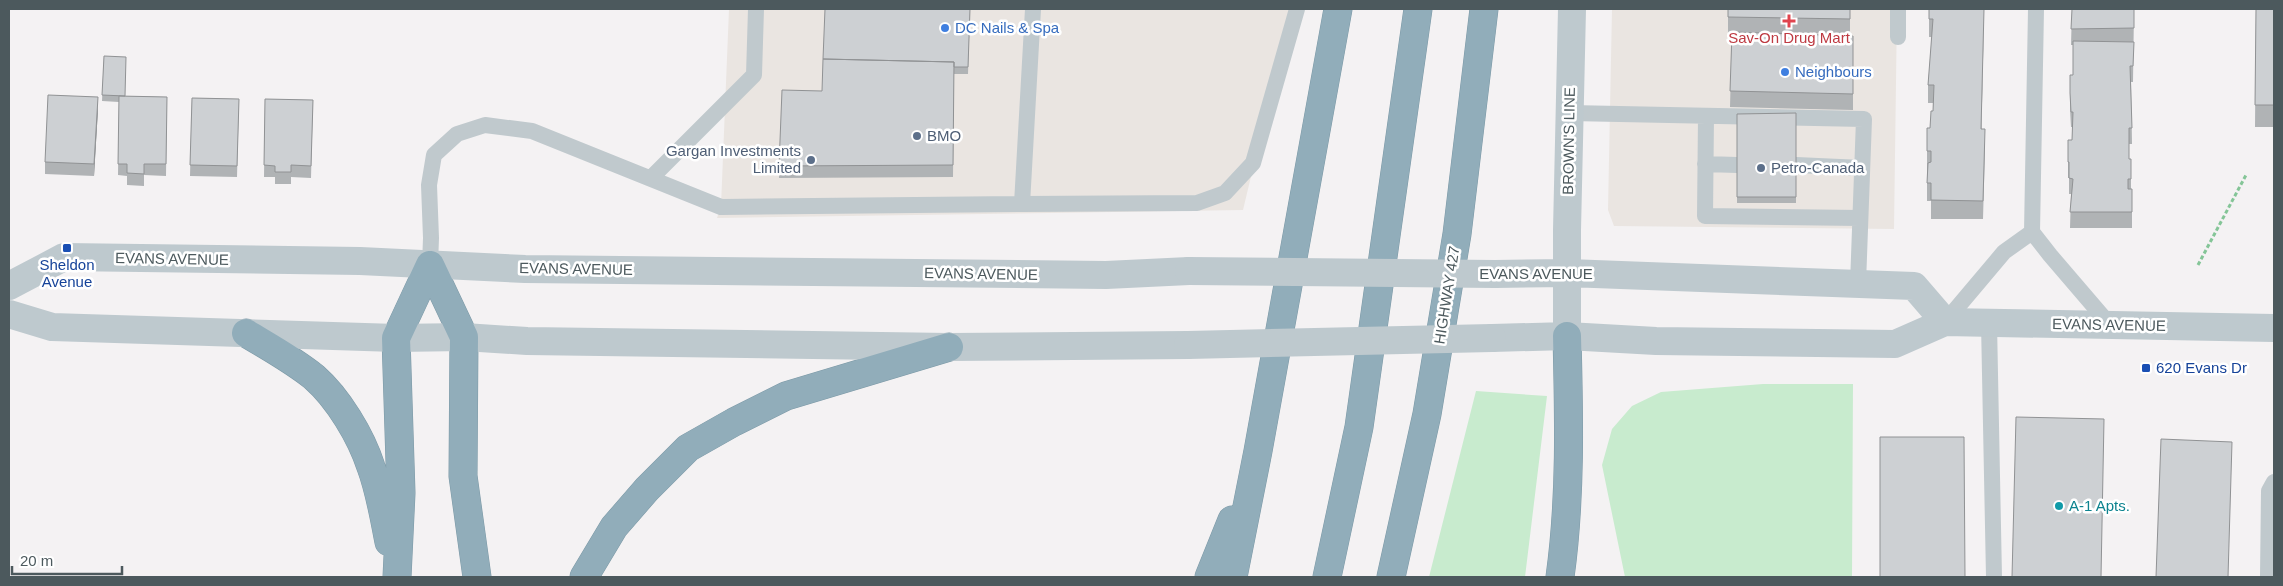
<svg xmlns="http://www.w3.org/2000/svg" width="2283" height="586" viewBox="0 0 2283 586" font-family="Helvetica,sans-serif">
	<rect width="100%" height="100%" fill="#f4f2f3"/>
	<path fill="#eae5e1" d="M729 9H1291L1243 210 717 218 721 206Z
		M1612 9H1897L1894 229 1614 226 1608 210Z"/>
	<path fill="#c8ebce" d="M1763 384H1853L1852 577H1625L1602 465 1612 429 1632 406 1661 392Z
		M1476 391 1547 396 1525 577H1429Z"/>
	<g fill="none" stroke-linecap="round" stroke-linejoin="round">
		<g stroke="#7c99a6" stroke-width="29">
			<path id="motorway" d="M430 265 464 337 463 476 477 577
				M246 333C269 347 293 360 314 377 338 398 361 436 371 467 380 491 384 517 389 542
				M397 577 401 493 396 338 430 265
				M584 577 614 527 647 489 688 448 734 422 786 396 949 347
				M1209 577 1232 520
				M1233 577 1258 451 1338 9
				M1327 577 1359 427 1418 9
				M1391 577 1427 414 1457 234 1484 9
				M1560 577C1571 498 1569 416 1567 336"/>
		</g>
		<path stroke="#84c597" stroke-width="3" stroke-dasharray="4 2.5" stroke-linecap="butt" d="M2198 265 2246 175"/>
		<path stroke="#c0c9cd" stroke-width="16" d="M2036 9 2032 232 2050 255 2110 325
			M1898 37V9
			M1570 113 1864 119 1858 284
			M1706 116 1705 216 1860 218
			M1705 164 1737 165
			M1796 165 1862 168
			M651 178 754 75 756 9
			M1022 204 1197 203 1225 193 1253 163 1297 9
			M430 265 431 238 429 185 434 155 457 134 485 125 532 131 721 207 1022 204 1033 9
			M1945 322 2004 252 2032 232
			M1989 323 1994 577
			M2268 577 2269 491 2274 482"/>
		<path stroke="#bec9ce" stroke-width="28" d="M1495 274 1568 273 1914 286 1945 322
			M9 286 64 257 360 261 525 269 1106 275 1189 271
			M9 314 52 327 396 338 464 337 527 341 949 347 1188 345
			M1567 336V230L1572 9
			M1492 338 1567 336 1656 341 1895 344 1945 322 2274 328"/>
		<use href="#motorway" stroke="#91adba" stroke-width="28"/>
		<path stroke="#bec9ce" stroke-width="28" d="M1189 271 1495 274
			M1188 345 1492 338"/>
	</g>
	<path fill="#b0b3b5" d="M970 9 968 74H954L953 177 779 178V166L822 91Z
		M1728 9H1850V34L1770 33 1853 36V110L1730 107 1732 33H1728Z
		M1929 9 1981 129 1985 148 1983 219H1931V201H1927V128H1930L1933 111V103H1928V85L1932 37H1929Z
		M2072 9H2134L2133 82H2131L2132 144H2129V159H2131V189H2132V228H2070L2071 194H2069V178H2068V162L2072 140 2073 127H2071L2070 109V75H2073V45H2071Z
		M2256 9H2274V127H2255Z
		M104 56 125 96 167 97 166 176 144 175V186L127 185V176L118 175 119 102 102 101Z
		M192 98 239 99 237 177 190 176Z
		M265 99 313 100 311 178 291 177V184H275V177H264Z
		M98 109 94 176 45 174V162Z
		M1796 113V203H1737V114Z"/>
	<path fill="#909294" d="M1984 9V16L1981 148V129Z
		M98 97V109L94 176V164Z"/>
	<path fill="#cdd0d3" stroke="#909294" d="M825 9H970L968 67H954V62L823 59Z
		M1728 9H1850V19L1728 17Z
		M1929 9H1984L1981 129H1985L1983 201 1931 200V183H1927L1928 163 1931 162V151H1927V128H1930L1931 111H1933L1934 85H1928L1933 19H1929Z
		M2072 9H2134V28L2071 29Z
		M2256 9H2274V105H2255Z
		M1732 32 1853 36V94L1730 91Z
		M2073 41 2134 42 2133 66H2130L2132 128H2129V159H2131V179H2128V189H2132V212H2070L2073 179 2069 178V162H2068V140H2072L2073 112H2071L2070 93V75H2073Z
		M104 56 126 57 125 96 102 95Z
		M823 59 954 62 953 165 779 166 782 90 822 91Z
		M48 95 98 97 94 164 45 162Z
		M119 96 167 97 166 164H144V174L127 173V164H118Z
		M192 98 239 99 237 166 190 165Z
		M265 99 313 100 311 166 291 165V172H275V166L264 165Z
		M1796 113V197H1737V114Z
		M2016 417 2104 419 2101 577H2012Z
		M1880 437H1964L1965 577H1880Z
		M2161 439 2232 442 2228 577H2156Z"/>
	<path fill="#e0444e" stroke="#fff" stroke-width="2" d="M1786.5 13.5h5v5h5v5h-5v5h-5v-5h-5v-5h5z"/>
	<g fill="#3f7fe0" stroke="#fff" stroke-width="2">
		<circle cx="945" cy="28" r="5"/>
		<circle cx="1785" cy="72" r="5"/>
	</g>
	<g fill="#5c6f8a" stroke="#fff" stroke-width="2">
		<circle cx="917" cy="136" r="5"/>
		<circle cx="811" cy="160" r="5"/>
		<circle cx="1761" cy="168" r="5"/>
	</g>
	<g fill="#1a4fb4" stroke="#fff" stroke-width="2">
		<rect x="62" y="243" width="10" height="10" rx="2.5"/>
		<rect x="2141" y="363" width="10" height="10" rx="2.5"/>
	</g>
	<circle fill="#0f9aa8" stroke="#fff" stroke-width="2" cx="2059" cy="506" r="5"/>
	<g text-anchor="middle" stroke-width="5" stroke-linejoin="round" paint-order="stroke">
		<g font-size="15" fill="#366cbe" stroke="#fff" text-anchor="start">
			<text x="955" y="33">DC Nails &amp; Spa</text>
			<text x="1795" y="77">Neighbours</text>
		</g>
		<g font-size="15" fill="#be3a42" stroke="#fff">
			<text x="1789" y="43">Sav-On Drug Mart</text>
		</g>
		<g font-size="15" fill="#4e5e75" stroke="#fff" text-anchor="start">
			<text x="927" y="141">BMO</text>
			<text x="801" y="156" text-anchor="end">Gargan Investments<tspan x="801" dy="17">Limited</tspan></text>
			<text x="1771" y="173">Petro-Canada</text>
		</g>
		<g font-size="15" fill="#4c595d" stroke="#fff">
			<text transform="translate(1569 141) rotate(-89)" y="5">BROWN'S LINE</text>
			<text transform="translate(172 259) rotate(1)" y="5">EVANS AVENUE</text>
			<text transform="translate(576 269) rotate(1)" y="5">EVANS AVENUE</text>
			<text transform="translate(981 274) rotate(1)" y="5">EVANS AVENUE</text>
			<text x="1536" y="279">EVANS AVENUE</text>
			<text transform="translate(1447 295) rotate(-81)" y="5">HIGHWAY 427</text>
			<text transform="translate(2109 325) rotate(1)" y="5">EVANS AVENUE</text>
		</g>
		<g font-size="15" fill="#164399" stroke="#fff">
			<text x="67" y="270">Sheldon<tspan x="67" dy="17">Avenue</tspan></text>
			<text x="2156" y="373" text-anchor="start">620 Evans Dr</text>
		</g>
		<g font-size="15" fill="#0d838f" stroke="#fff" text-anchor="start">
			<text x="2069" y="511">A-1 Apts.</text>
		</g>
	</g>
	<rect width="2283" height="586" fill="none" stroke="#4c595d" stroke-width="20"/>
	<path d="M12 566v8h110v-8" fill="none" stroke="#4c595d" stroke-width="2.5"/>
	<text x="20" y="566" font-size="15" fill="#4c595d" stroke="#ffffff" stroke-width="4" paint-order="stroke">20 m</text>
</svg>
